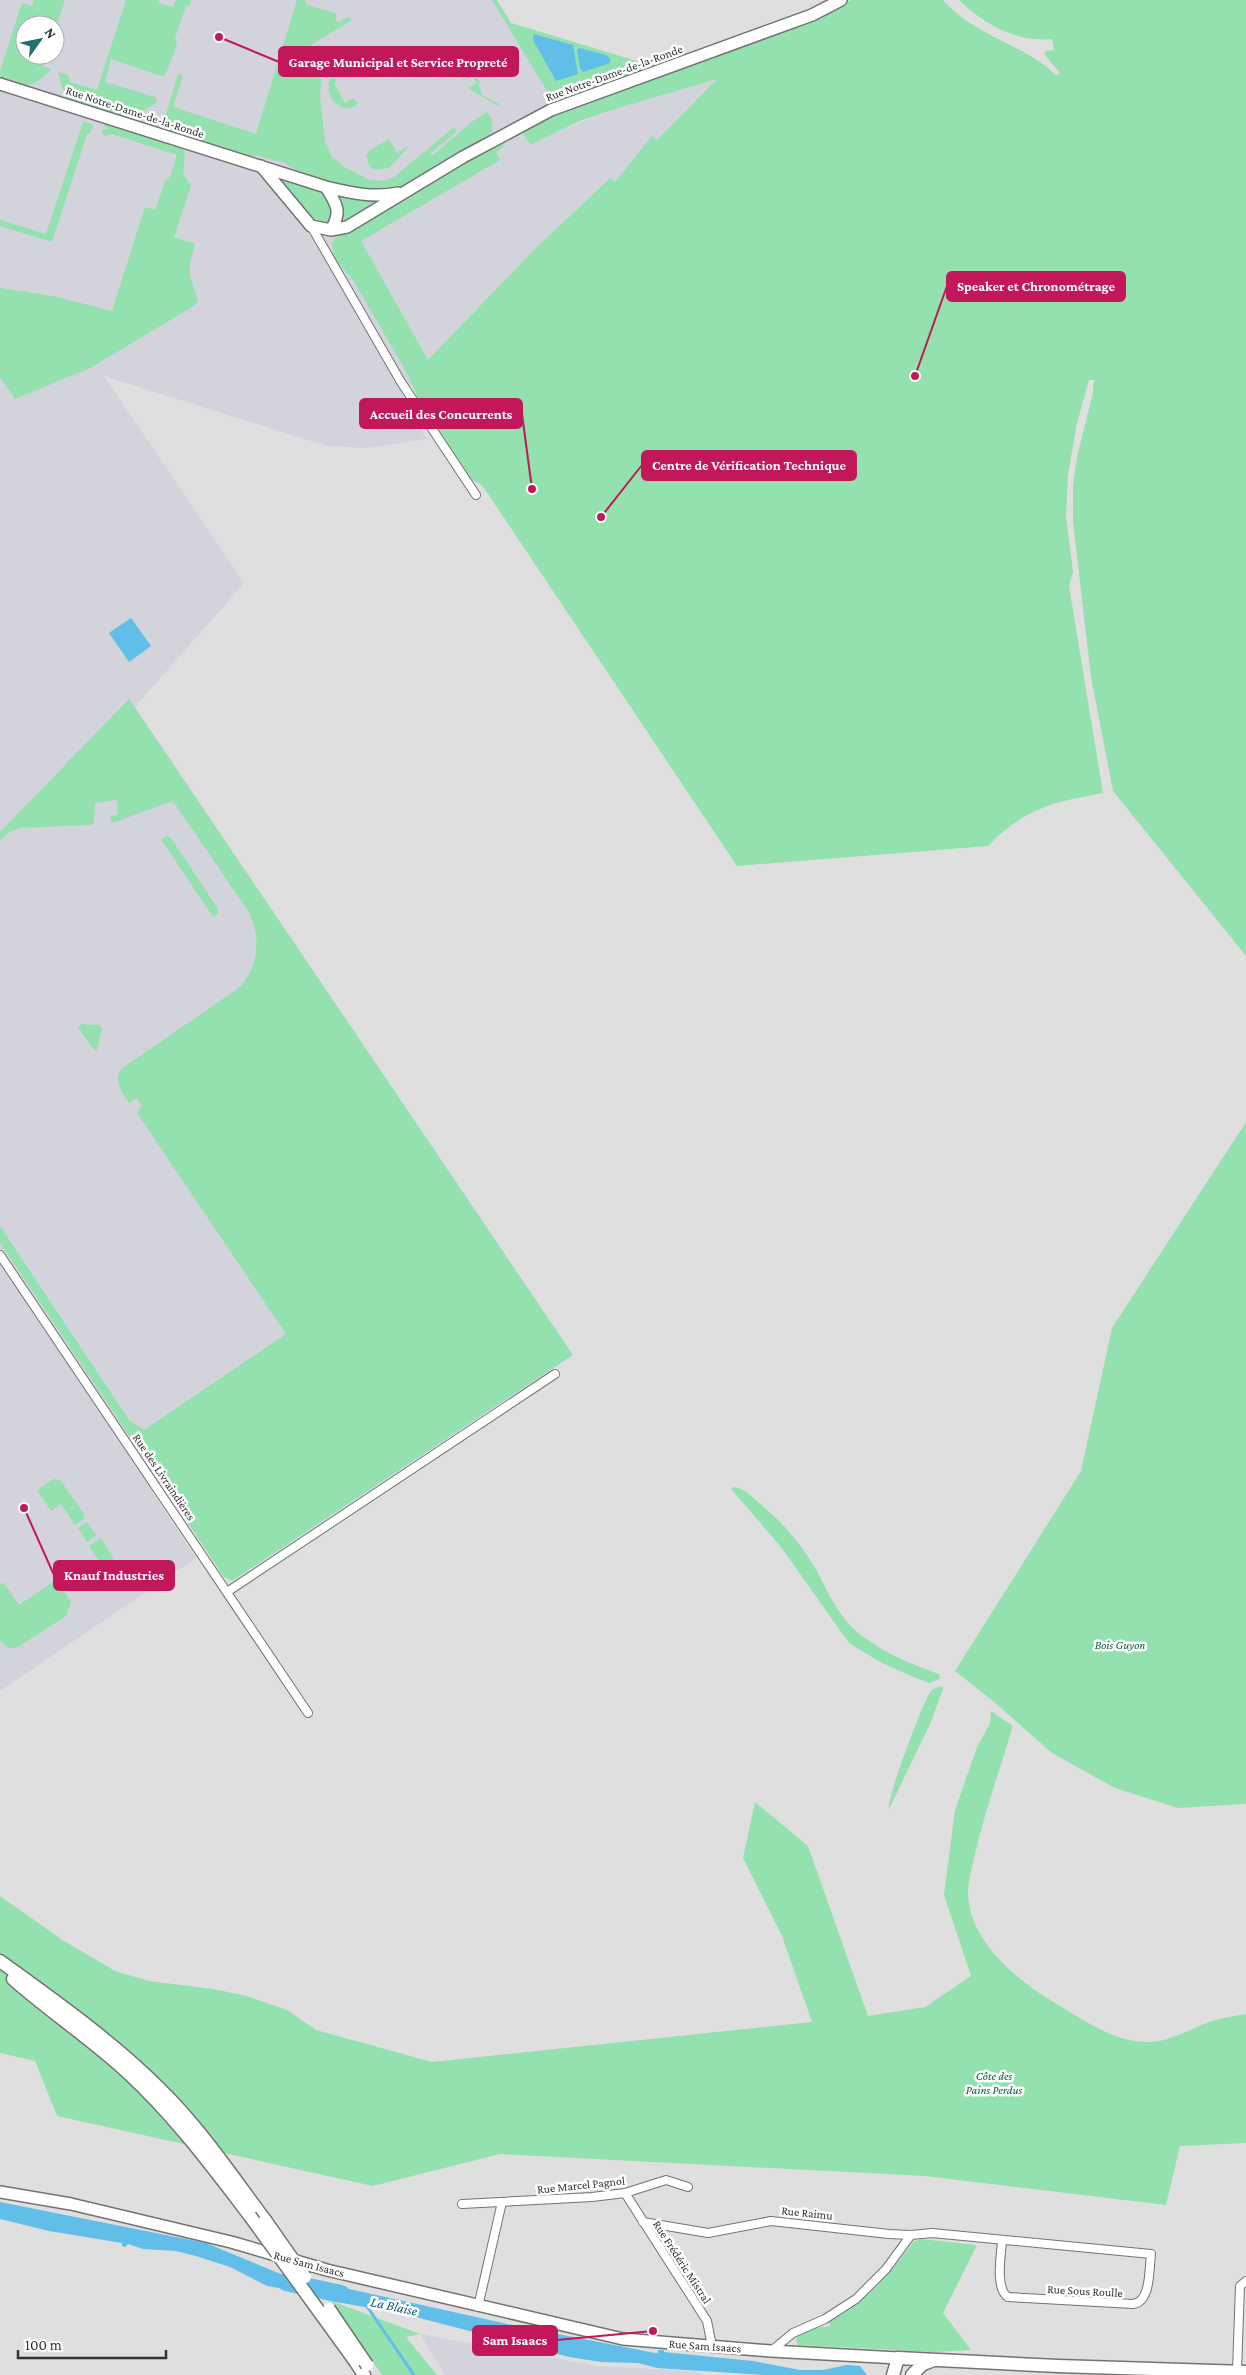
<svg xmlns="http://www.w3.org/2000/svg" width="1246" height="2375" viewBox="0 0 1246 2375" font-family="'Crimson Pro',serif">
	<rect width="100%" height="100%" fill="#dfdfe0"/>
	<path fill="#d2d3db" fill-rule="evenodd" d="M0 0H497L511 23 646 64 557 97 565 109 557 132 615 109 718 78 657 140 652 137 615 182 610 178 567 218 428 361 401 402 427 439 365 448 327 446 104 376 244 583 135 707 505 1254 153 1493 196 1558 0 1691ZM25 25H55V55H25Z
		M420 2334 598 2366 693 2371 706 2375H445Z"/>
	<path fill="#93e1af" d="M34 0H65L55 30V25H25V55H47L43 67 52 69C31 90 26 87 0 79V71L22 3 32 6Z
		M126 0H159L158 3 173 7 176 0H191L190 4 186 6 175 38 177 45 165 75 161 76 111 59 105 82 155 97 157 102 131 119 68 99 62 88 58 72 68 75 70 82 97 90Z
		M297 0H306L305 4 337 14 335 20 339 22 349 17 352 20 303 50 322 77 320 95 325 142 332 157 346 168 369 180 384 181 394 177 454 127 457 131 430 154 432 156 473 121 487 112 492 120V132L480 142 401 187 391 190 355 192 303 174 285 163 259 156H246L166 132 164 121 178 74 183 76 173 107 256 134Z
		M492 0H497L511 23 646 64 656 65 553 101Z
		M851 0H943C974 36 1024 44 1057 76L1060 73 1044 54 1046 51 1054 50 1052 39C1018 43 983 24 959 0H1246V956L1113 791 1091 677 1073 521V486L1077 457 1093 393 1094 380H1089L1077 423 1068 475 1066 516 1073 572 1069 586 1103 793C1053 802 1025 808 988 846L737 866 482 485 470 479 422 408 407 373 353 280 333 257 332 242 340 234 502 143 504 146 496 152 500 160 361 241 428 360 537 247 610 178 615 182 652 136 657 140 717 79 615 109 580 121 530 145 522 131 565 109 717 56Z
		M362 47 366 55 337 71 335 85 345 103 354 98 358 104C347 111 342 108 332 100 320 79 343 53 362 47Z
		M463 55 480 82 479 84 482 95 499 104 500 107 468 88 477 83 472 76 464 80 453 63V59Z
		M83 122 91 124 93 127 91 132 87 134 52 242 0 226V220L46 234Z
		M109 123 168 142 171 146 180 147 185 152 183 173 191 186 174 237 195 244 190 264V276L198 301 194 306 90 368 15 399 0 377V288L53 296 112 311 145 207 155 210 166 179 169 180 177 155 112 134 104 136 101 130 109 128 103 126Z
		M389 139 397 153 410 145 389 168 374 170 369 165 366 155 370 150Z
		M278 176C298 183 345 191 329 222 312 228 288 191 278 179Z
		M339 195 379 198 381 202 351 220 344 222 343 210Z
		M129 699 573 1355 232 1581 224 1577 0 1243V1226L129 1420 144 1430 286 1334 137 1113 142 1106 137 1098 129 1103C122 1092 113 1081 121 1069L236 990C259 972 262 935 248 911L173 801 112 823 110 816 118 815 117 800 95 803 94 823 90 825 20 828 11 831 0 840V832Z
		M167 836 171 838 218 909V913L213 917 161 839Z
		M81 1024 99 1025 102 1028 97 1050H94L78 1027Z
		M1246 1122V1804L1178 1808 1115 1788 1052 1753 993 1701 955 1671 1081 1471 1112 1328Z
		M54 1479 60 1480 83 1512 84 1519 75 1525 61 1504 51 1511 37 1490Z
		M734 1487C744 1488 752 1497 759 1503 780 1520 798 1540 812 1563 825 1584 834 1610 852 1627 876 1650 908 1663 939 1674L940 1679 929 1683 916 1678 880 1662 849 1643 781 1547 731 1489Z
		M87 1522 96 1535 87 1542 78 1528Z
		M101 1538 120 1570 116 1582 101 1592 94 1589 78 1565 83 1561 90 1570 100 1563 89 1546Z
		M57 1579 71 1602 66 1616 18 1647C10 1650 5 1647 0 1640V1585L3 1582 19 1605Z
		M942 1686 943 1689 930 1724 889 1809C886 1800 923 1701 931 1691 934 1688 938 1687 942 1686Z
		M991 1711 1013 1726C1000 1769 985 1811 975 1854 972 1867 968 1881 968 1895 970 1942 1018 1981 1055 2003 1084 2020 1113 2042 1148 2042 1172 2042 1194 2026 1216 2020 1226 2017 1236 2016 1246 2014V2143L1180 2146 1166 2205 925 2176 500 2154 373 2186 57 2116 35 2061 0 2053V1896L61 1939 115 1971 149 1981 213 1989 247 1996 287 2010 316 2030 432 2062 812 2022 782 1936 743 1858 755 1802 808 1846 868 2016 925 2007 971 1976 944 1895 955 1810 977 1747 990 1723Z
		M922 2239 975 2245 976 2247 943 2313 971 2350 934 2352 798 2345 796 2340C800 2328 819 2328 830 2326L829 2322C865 2303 890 2274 914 2241Z
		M331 2301 420 2334 406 2337 437 2375H382Z"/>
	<path fill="#60bee8" d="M534 34 573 45 578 74 556 81 533 40Z
		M579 48 606 55 610 59V63L583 72 580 68 577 50Z
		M131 618 151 646 129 662 109 633Z
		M0 2202 206 2243 288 2277 298 2291 267 2286 230 2267 196 2256 176 2251 143 2249 128 2244 125 2247 122 2246V2243L49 2231 0 2219Z
		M313 2281 517 2326 655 2353H658V2350H664V2352L753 2361 800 2370H823L847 2365 860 2366 867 2375H763L657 2368 638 2363 601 2362 569 2357 412 2316 327 2300Z"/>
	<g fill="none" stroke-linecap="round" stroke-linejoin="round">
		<path stroke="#60bee8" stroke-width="3" d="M366 2305 414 2375"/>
		<path stroke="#60bee8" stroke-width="18" d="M286 2282 341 2294"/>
		<g stroke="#737374" stroke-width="10">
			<path id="minor" d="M311 226 401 382 476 495
				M0 1255 308 1713
				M227 1592 555 1374
				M625 2193 707 2321 712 2346
				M462 2204 592 2197 625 2193 666 2180 688 2187
				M643 2222 708 2233 771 2221 889 2234 911 2235 932 2233 1151 2254C1149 2269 1151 2302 1133 2304L1008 2297C995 2289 1001 2255 1002 2241
				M478 2307 502 2202
				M771 2351 793 2333 825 2319 856 2299 886 2269 911 2235
				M1237 2371 1240 2286 1246 2281"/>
		</g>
		<g stroke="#737374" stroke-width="14">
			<path id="secondary" d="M0 84 326 187C351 193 373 198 398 193
				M261 166 311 226 331 230 347 227 463 157 551 110 812 15 841 0
				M326 187C337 205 342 211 331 230
				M0 2192 71 2204 231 2242 327 2270 623 2339 771 2351 898 2358"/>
		</g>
		<g stroke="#737374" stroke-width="15">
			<path id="primary" d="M0 1961C55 2001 112 2041 160 2089 200 2128 232 2176 265 2220
				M13 1979C49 2011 90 2038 126 2071 173 2114 211 2165 250 2216
				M355 2361 364 2375
				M893 2375 898 2358 1058 2366 1246 2372
				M912 2375 923 2364 934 2360"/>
		</g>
		<use href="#minor" stroke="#fff" stroke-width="8"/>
		<use href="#secondary" stroke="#fff" stroke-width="11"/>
		<use href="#primary" stroke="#fff" stroke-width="12"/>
		<g stroke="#737374" stroke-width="15" stroke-linecap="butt">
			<path id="primary-bridge" d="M250 2216 355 2361
				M265 2220 305 2277
				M329 2309 367 2365"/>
		</g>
		<use href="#primary-bridge" stroke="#fff" stroke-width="12"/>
	</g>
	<g text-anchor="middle" stroke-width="5" stroke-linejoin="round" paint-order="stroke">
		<g font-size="12" fill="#323233" stroke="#fff">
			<text transform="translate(614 73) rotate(-20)" y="4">Rue Notre-Dame-de-la-Ronde</text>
			<text transform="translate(135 112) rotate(18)" y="4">Rue Notre-Dame-de-la-Ronde</text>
			<text transform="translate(164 1477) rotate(56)" y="4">Rue des Livraindières</text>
			<text transform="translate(581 2185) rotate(-6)" y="4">Rue Marcel Pagnol</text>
			<text transform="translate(807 2213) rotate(6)" y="4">Rue Raimu</text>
			<text transform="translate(682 2262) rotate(57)" y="4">Rue Frédéric Mistral</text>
			<text transform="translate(309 2264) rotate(15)" y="4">Rue Sam Isaacs</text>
			<text transform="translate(1085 2291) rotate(3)" y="4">Rue Sous Roulle</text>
			<text transform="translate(705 2346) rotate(4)" y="4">Rue Sam Isaacs</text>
		</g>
		<g font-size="12" font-style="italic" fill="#006538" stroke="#fff">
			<text x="1120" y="1649">Bois Guyon</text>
			<text x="994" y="2080">Côte des<tspan x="994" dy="14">Pains Perdus</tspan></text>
		</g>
		<g font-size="14" font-style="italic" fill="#0a5875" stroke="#fff">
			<text transform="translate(394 2306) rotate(12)" y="5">La Blaise</text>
		</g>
	</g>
	<path fill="none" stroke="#c2185b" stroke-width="2" d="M219 37L279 62M915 376L947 286M532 489L522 414M601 517L642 465M24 1508L54 1575M653 2331L557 2340"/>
	<g fill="#c2185b" stroke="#fff" stroke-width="2">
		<circle cx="219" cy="37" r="5"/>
		<circle cx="915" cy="376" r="5"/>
		<circle cx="532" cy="489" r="5"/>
		<circle cx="601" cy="517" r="5"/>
		<circle cx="24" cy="1508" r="5"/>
		<circle cx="653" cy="2331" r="5"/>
	</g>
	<g fill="#c2185b" stroke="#c2185b" stroke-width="2">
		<rect x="279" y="47" width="239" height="29" rx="5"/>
		<rect x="947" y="272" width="178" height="29" rx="5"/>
		<rect x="360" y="399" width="162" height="29" rx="5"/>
		<rect x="642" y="451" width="214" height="29" rx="5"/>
		<rect x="54" y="1561" width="120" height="29" rx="5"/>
		<rect x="473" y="2326" width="84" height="29" rx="5"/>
	</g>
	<g font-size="14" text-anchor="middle" font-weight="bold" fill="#fff">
		<text x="398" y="67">Garage Municipal et Service Propreté</text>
		<text x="1036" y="291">Speaker et Chronométrage</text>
		<text x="441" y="419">Accueil des Concurrents</text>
		<text x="749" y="470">Centre de Vérification Technique</text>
		<text x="114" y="1580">Knauf Industries</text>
		<text x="515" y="2345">Sam Isaacs</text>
	</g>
	<g transform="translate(40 40) rotate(57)"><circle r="24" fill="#ffffff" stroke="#adadad"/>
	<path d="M0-4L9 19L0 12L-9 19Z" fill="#246e76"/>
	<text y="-8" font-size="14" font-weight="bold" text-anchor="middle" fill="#323233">N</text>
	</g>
	<path d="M18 2350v8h148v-8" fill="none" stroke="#323233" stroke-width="2.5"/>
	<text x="25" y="2350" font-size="15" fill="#323233" stroke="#ffffff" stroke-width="4" paint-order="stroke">100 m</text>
</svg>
